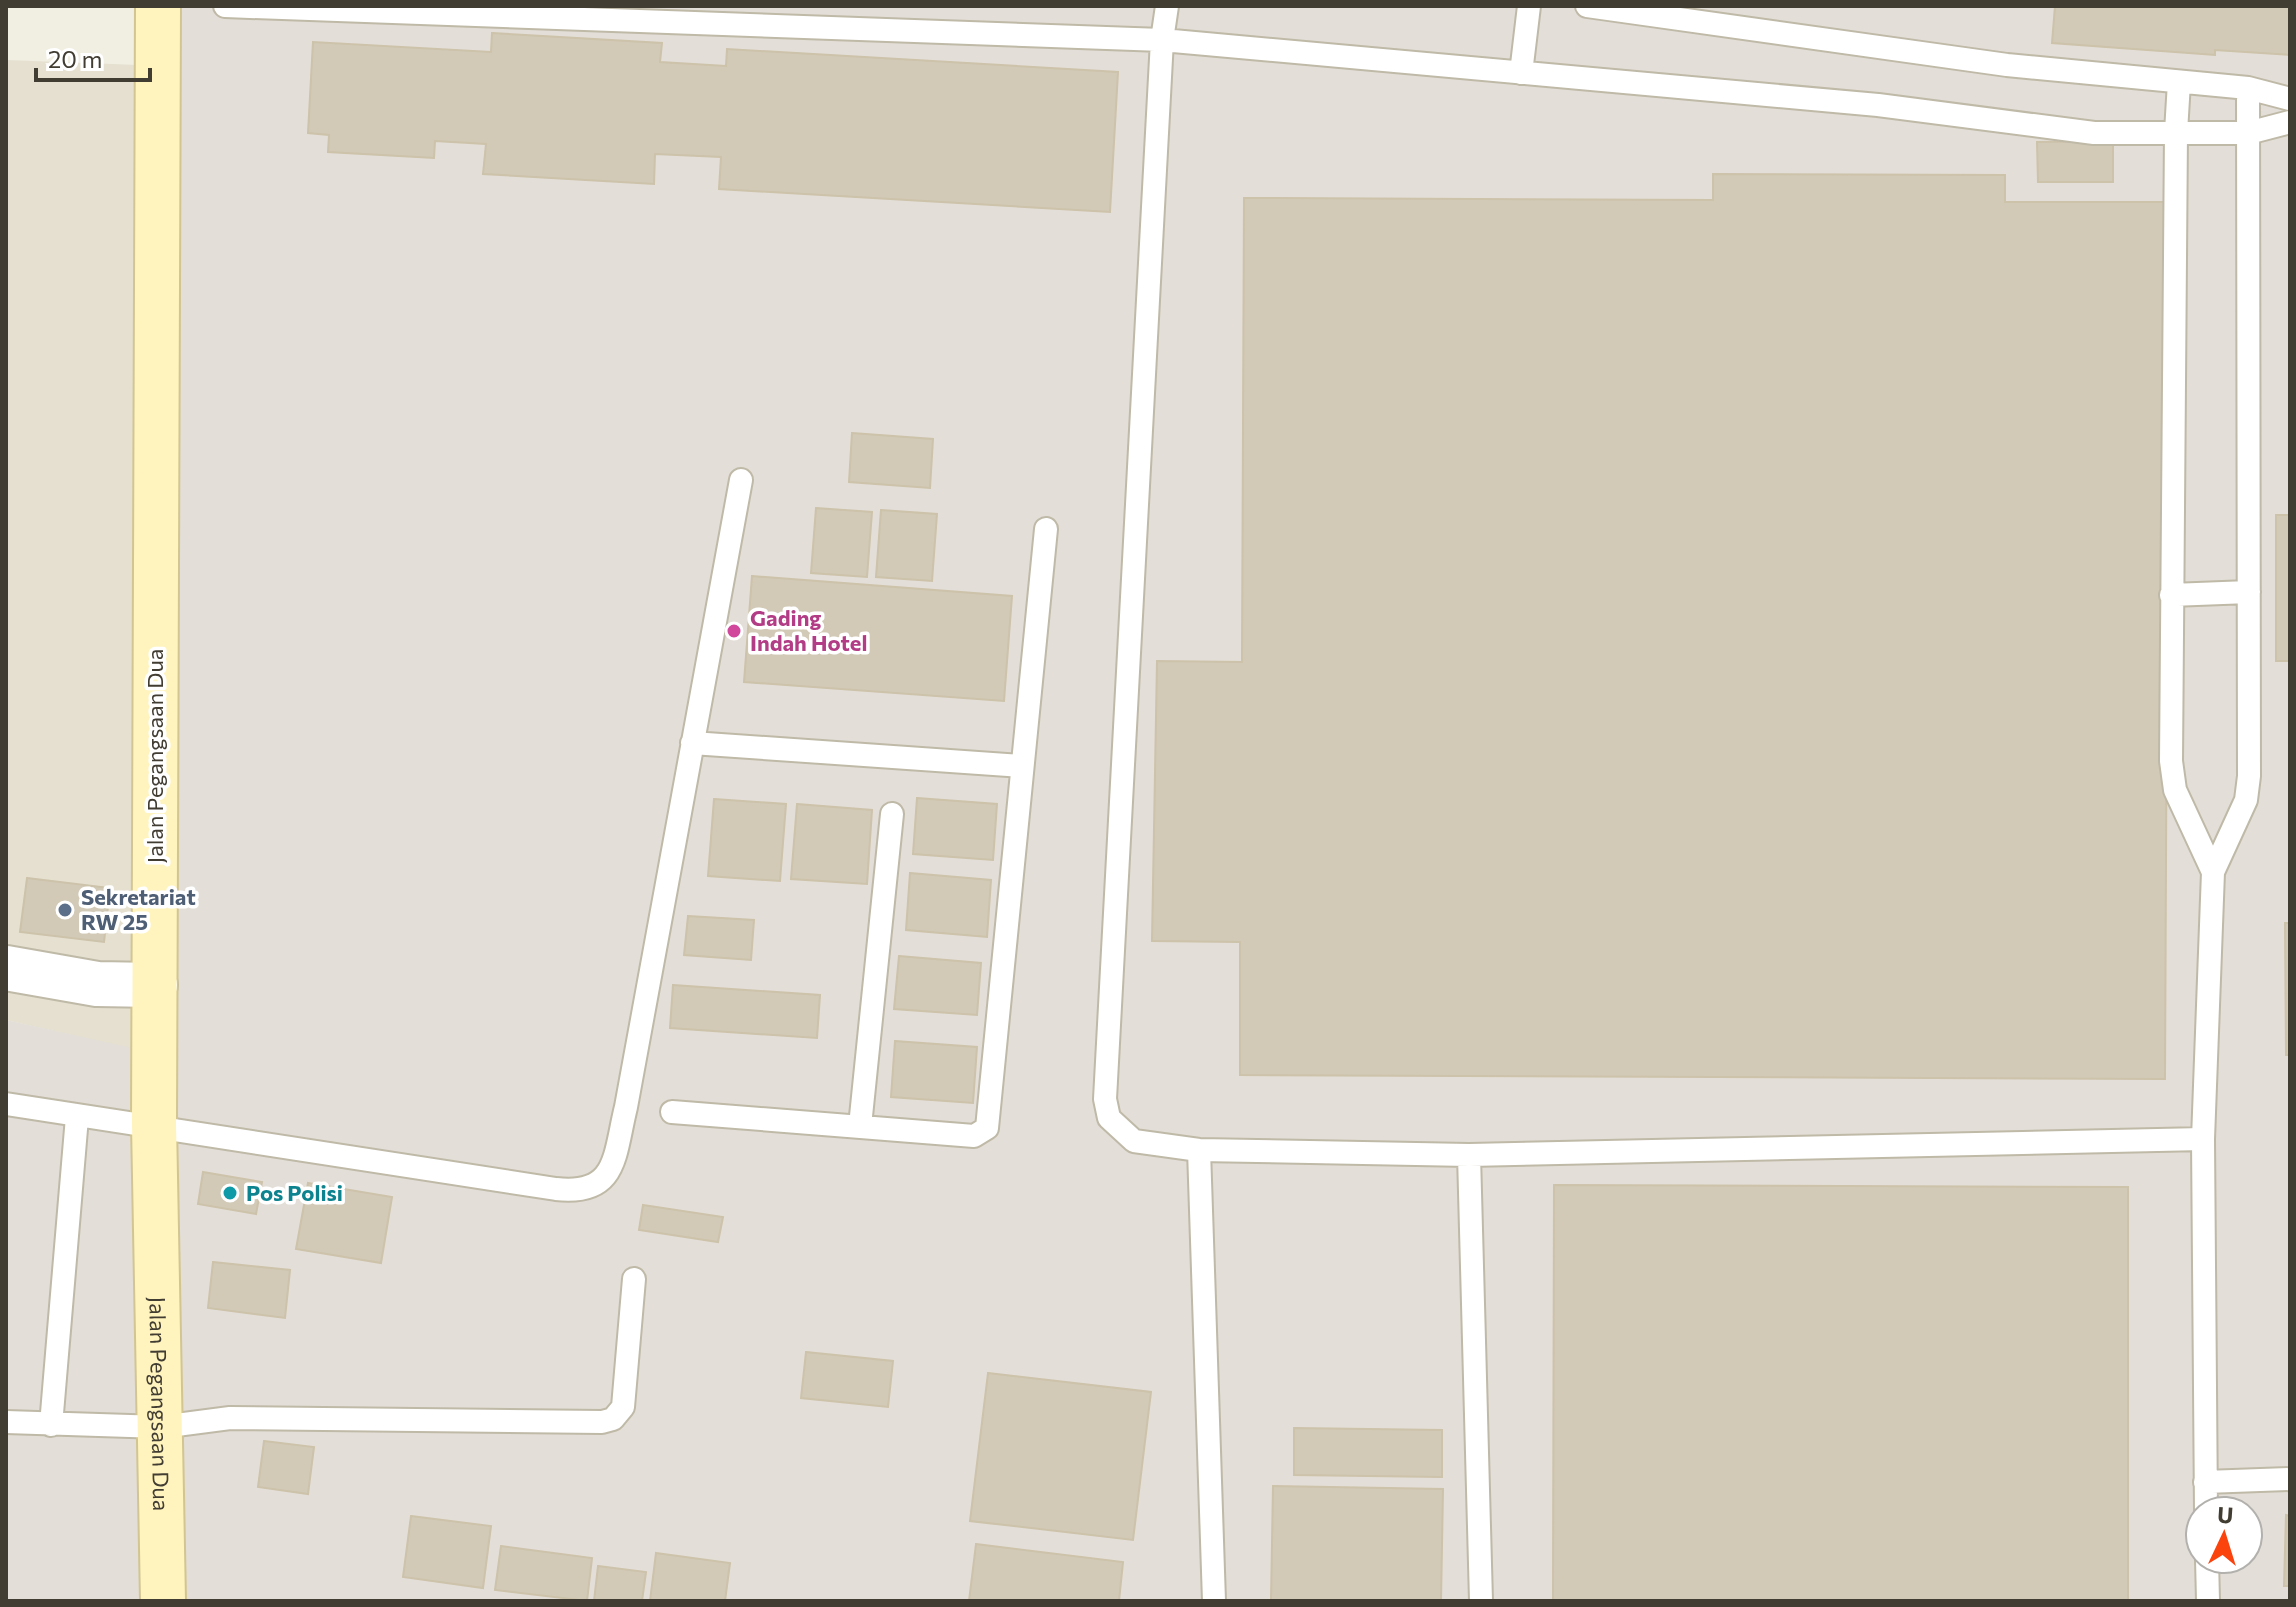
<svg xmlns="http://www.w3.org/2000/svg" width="2296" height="1607" viewBox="0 0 2296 1607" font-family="Commissioner,sans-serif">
	<rect width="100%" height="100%" fill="#f1eee2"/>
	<path fill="#e5e0d0" d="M6 60 138 65 132 1049 6 1020Z"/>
	<path fill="#e3ded7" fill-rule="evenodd" d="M138 6H2290V1601H6V1020L132 1048ZM2200 1511H2248V1559H2200Z"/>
	<path fill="#d2cab7" stroke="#cdc2aa" stroke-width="2" d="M2055 6H2290V55L2215 50V55L2052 43Z
		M492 33 662 43 660 62 726 66 727 49 1118 72 1110 212 719 189 721 157 655 154 654 184 483 174 486 144 435 141 434 158 328 152 329 135 308 133 313 42 491 52Z
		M2113 141V182H2038L2037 142Z
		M1713 174 2005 175V202H2169L2165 1079 1240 1075V942L1152 941 1157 661 1242 662 1244 198 1713 200Z
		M852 433 933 439 930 488 849 482Z
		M816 508 872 512 867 577 811 573Z
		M881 510 937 514 932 581 876 577Z
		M2276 515H2290V661H2276Z
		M752 576 1012 596 1004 701 744 682Z
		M917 798 997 804 993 860 913 854Z
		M714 799 786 804 780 881 708 876Z
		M797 804 872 810 867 884 791 879Z
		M910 873 991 880 987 937 906 930Z
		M27 878 110 888 104 942 20 932Z
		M688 916 754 920 751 960 684 955Z
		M2285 923H2290V1055H2286Z
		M899 956 981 963 977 1015 894 1009Z
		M673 985 820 995 817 1038 670 1028Z
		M895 1041 977 1047 973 1103 891 1097Z
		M203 1172 262 1182 256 1214 198 1204Z
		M308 1183 392 1197 381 1263 296 1249Z
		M1554 1185 2128 1187V1601H1553Z
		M643 1205 723 1217 718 1242 639 1230Z
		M213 1262 290 1270 285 1318 208 1308Z
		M806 1352 893 1361 888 1407 801 1398Z
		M988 1373 1151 1392 1133 1540 970 1521Z
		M1294 1428 1442 1430V1477L1294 1475Z
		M264 1441 314 1447 308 1494 258 1487Z
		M1273 1486 1443 1489 1441 1601H1271Z
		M2286 1515 2290 1516V1586H2284Z
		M411 1516 491 1526 483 1588 403 1577Z
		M976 1544 1123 1562 1119 1601H969Z
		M501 1546 592 1558 587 1601 495 1590Z
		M656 1553 730 1563 725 1601H650Z
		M598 1566 646 1572 642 1601H594Z"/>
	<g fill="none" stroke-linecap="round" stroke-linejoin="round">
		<g stroke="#bfb9a7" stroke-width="26">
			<path id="service" d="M225 6 1162 40 1878 105 2094 133H2248L2290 122
				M1167 6 1162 40 1105 1099 1109 1118 1134 1141 1199 1150 1469 1155 2203 1139
				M1587 6 2007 65 2248 88 2290 99
				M1521 73 1529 6
				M2179 82 2176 132 2171 761 2175 790 2213 872
				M2171 595 2249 592
				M692 743 1021 766
				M6 1104 556 1189C618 1196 614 1155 626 1107L741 480
				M672 1112 974 1136 987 1128 1046 529
				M860 1126 892 814
				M1199 1150 1214 1601
				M1469 1155 1481 1601
				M6 1422 161 1427 230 1418 602 1422 613 1419 623 1407 634 1279
				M51 1425 77 1117
				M2205 1482 2290 1479
				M2206 1511 2203 1139 2213 872 2246 800 2249 776 2248 88
				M2207 1559 2208 1601"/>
		</g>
		<g stroke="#bfb9a7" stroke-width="48">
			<path id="minor" d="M6 968 97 984 155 985"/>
		</g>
		<g stroke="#d2c591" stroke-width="48">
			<g id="secondary">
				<path id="s1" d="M158 6 154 1124 163 1601"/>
			</g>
		</g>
		<use href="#service" stroke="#fff" stroke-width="22"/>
		<use href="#minor" stroke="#fff" stroke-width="44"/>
		<use href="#secondary" stroke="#fff4be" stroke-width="44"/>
	</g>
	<circle fill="#d1479c" stroke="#fff" stroke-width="3" cx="734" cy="631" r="8"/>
	<circle fill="#5c6f8a" stroke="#fff" stroke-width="3" cx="65" cy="910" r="8"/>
	<circle fill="#0f9aa8" stroke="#fff" stroke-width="3" cx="230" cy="1193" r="8"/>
	<g text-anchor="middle" stroke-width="7" stroke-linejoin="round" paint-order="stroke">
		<g font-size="22" font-weight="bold" fill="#b23c85" stroke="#fff" text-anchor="start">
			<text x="750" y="626">Gading<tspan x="750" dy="25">Indah Hotel</tspan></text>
		</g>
		<g font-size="22" fill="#423d32" stroke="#fff">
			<text transform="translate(155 756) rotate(-90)" y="8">Jalan Pegangsaan Dua</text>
			<text dy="8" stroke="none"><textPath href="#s1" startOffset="1398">Jalan Pegangsaan Dua</textPath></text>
		</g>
		<g font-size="22" font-weight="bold" fill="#4e5e75" stroke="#fff" text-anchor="start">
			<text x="81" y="905">Sekretariat<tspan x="81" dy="25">RW 25</tspan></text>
		</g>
		<g font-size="22" font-weight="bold" fill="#0d838f" stroke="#fff" text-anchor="start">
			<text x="246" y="1201">Pos Polisi</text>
		</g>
	</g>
	<rect width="2296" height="1607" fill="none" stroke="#423d32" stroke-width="16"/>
	<g transform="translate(2224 1535) rotate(4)"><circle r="38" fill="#ffffff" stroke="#b3b1ad" stroke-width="2"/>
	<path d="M0-6L14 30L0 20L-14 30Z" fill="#fb430e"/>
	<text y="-12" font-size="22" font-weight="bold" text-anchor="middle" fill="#423d32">U</text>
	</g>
	<path d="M36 68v12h114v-12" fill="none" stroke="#423d32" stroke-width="4"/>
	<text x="48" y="68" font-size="24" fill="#423d32" stroke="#ffffff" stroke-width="6" paint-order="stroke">20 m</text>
</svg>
